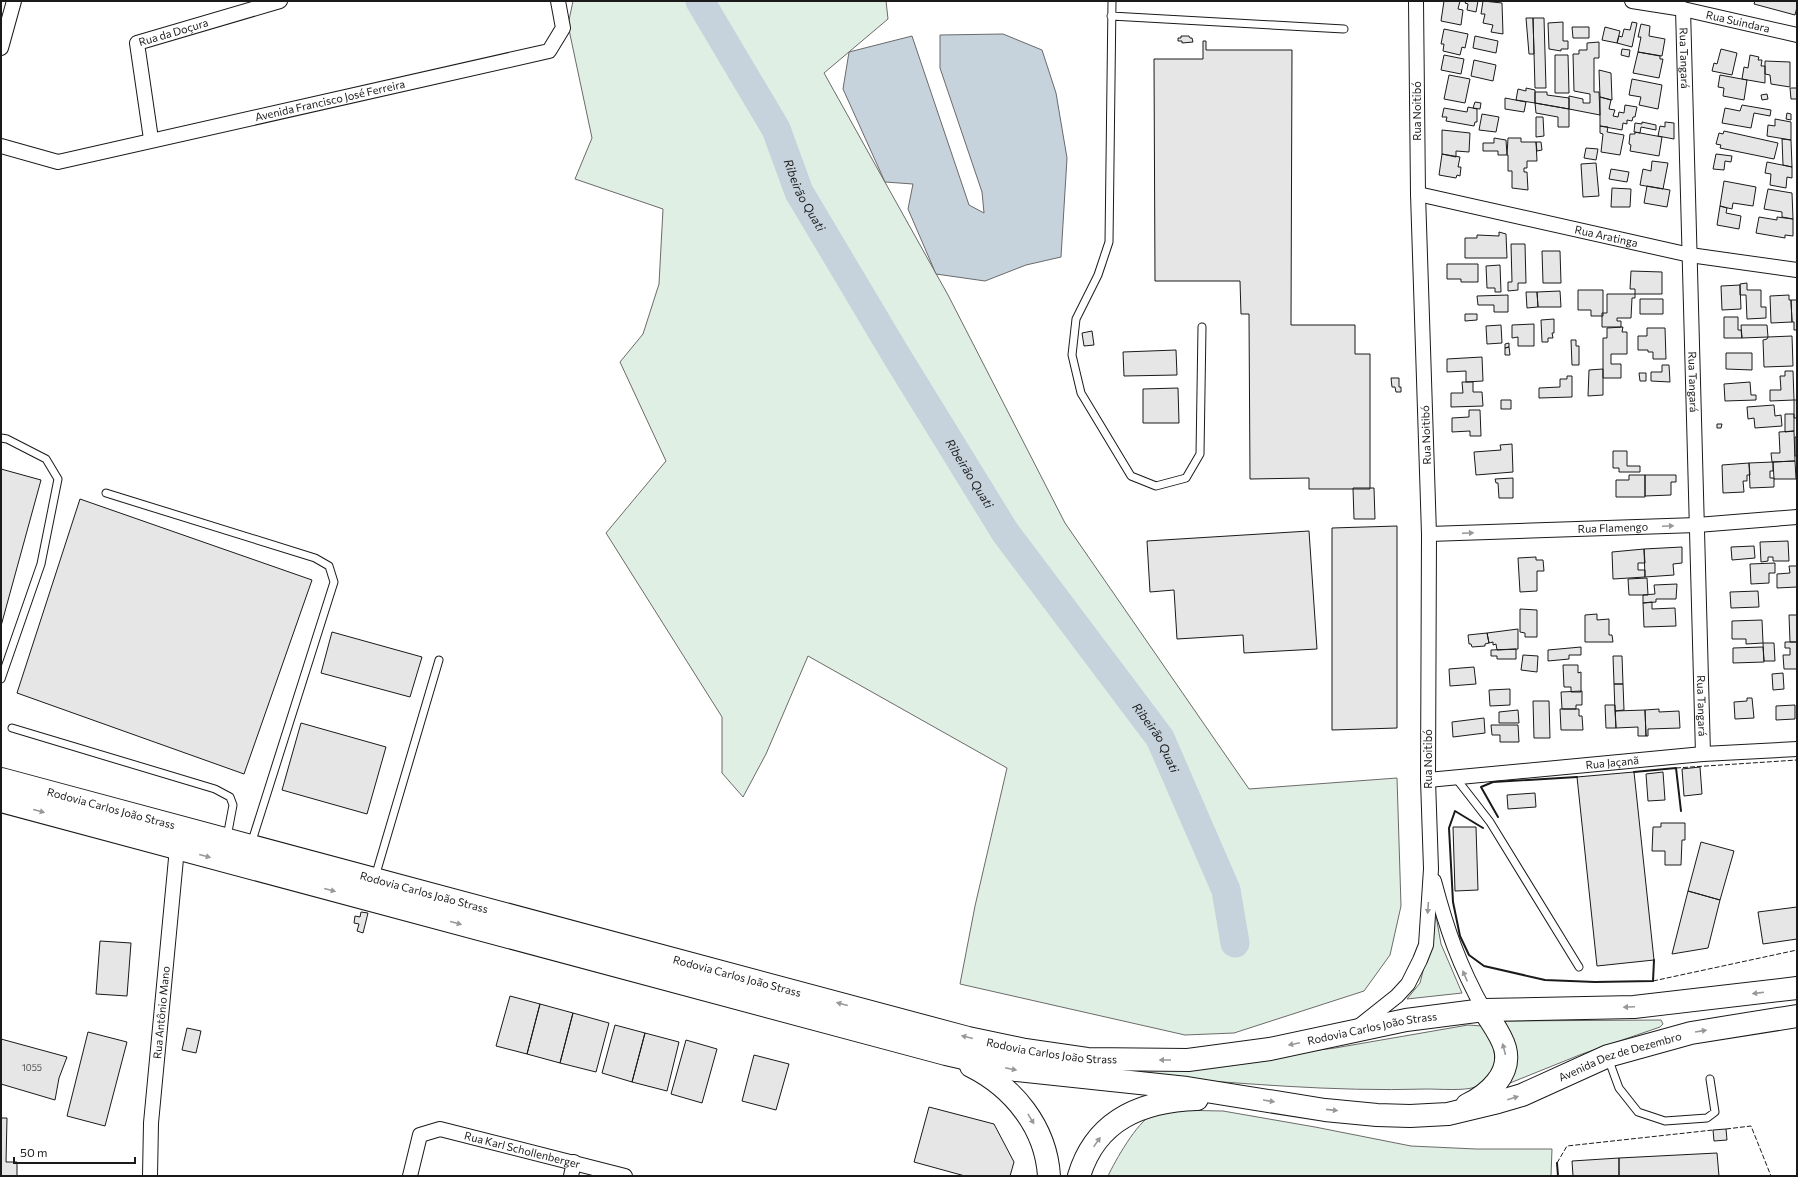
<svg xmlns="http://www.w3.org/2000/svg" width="1798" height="1177" viewBox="0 0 1798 1177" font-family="Commissioner,sans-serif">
	<rect width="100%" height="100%" fill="#fff"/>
	<path fill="#e0efe3" stroke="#6a6a6a" d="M573 1H886L888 19 824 73 948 295 1065 523 1249 789 1397 778 1401 906 1390 955 1364 991 1234 1033 1185 1035 960 984 975 906 1007 768 808 656 766 754 743 797 722 773V717L606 533 666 461 620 362 643 334 659 284 663 209 575 179 592 138 568 25Z
		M1433 899 1441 944 1462 993 1407 999 1420 983 1428 951Z
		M1661 1020 1663 1024 1660 1027 1582 1054 1510 1083 1502 1021Z
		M1468 1025 1482 1026C1498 1046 1502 1075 1475 1087 1466 1091 1438 1089 1427 1089 1333 1092 1239 1083 1145 1076L1146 1066 1253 1058 1335 1048Z
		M1170 1110 1223 1111 1315 1127 1411 1146 1476 1149H1552L1551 1176H1108C1115 1161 1137 1122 1152 1115 1157 1113 1164 1112 1170 1110Z"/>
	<path fill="#c6d2dc" stroke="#6a6a6a" d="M1003 34 1042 50 1056 93 1067 158 1061 257 1026 265 985 281 936 274 908 209 913 184 885 182 843 89 849 52 912 36 969 205 984 213 982 192 940 68V35Z"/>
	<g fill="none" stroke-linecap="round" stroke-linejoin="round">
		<path stroke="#c6d2dc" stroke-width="29" id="s1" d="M700 1 776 129 799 192 896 355 1005 532 1160 738 1226 890 1235 943"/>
	</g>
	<path fill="#e6e6e6" stroke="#1a1a1a" d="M1444 1H1460L1458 9 1463 10 1461 25 1441 21Z
		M1466 1H1478L1476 12 1467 10 1468 4 1465 3Z
		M1483 1 1502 3 1503 34 1491 32 1493 25 1483 23 1485 14H1481Z
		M1755 1H1797V7L1795 15 1754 4Z
		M1526 18H1533L1534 54H1529Z
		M1533 18H1544L1546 88H1535Z
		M1563 22V41H1568V49H1561V51L1549 49 1548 23Z
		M1632 22 1637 23 1632 47 1617 43 1619 36 1622 37 1624 29 1630 30Z
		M1641 24 1650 26 1649 36 1665 39 1662 56 1638 52 1641 37H1638Z
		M1572 27H1589V38H1573Z
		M1605 27 1620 31 1617 43 1602 40Z
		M1444 29 1468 34 1465 48 1462 47 1460 55 1443 51 1444 44H1441Z
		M1181 36H1189L1190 38H1192L1193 42 1182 43V41H1178V38H1181Z
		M1475 36 1498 41 1496 53 1473 48Z
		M1203 41H1206V50H1292L1291 325H1355V354H1370V489H1309V478L1250 479 1249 314H1241L1240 281H1155L1154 59H1203Z
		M1599 42V58H1594V92H1599L1600 115 1569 109V96L1583 99V103H1590V94L1574 91 1573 54H1579V50H1587V43Z
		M1622 49 1630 50 1629 57 1621 55Z
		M1721 49 1737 53 1732 75 1712 71 1714 63 1717 64Z
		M1638 52 1660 56V59H1663L1659 78 1633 73Z
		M1444 55 1464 59 1461 74 1441 70Z
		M1555 55H1568L1569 93H1555Z
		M1750 55 1759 57 1758 60H1762L1761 66H1765V83L1742 79 1744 67 1748 68Z
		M1474 60 1496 65 1493 81 1471 76Z
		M1765 61 1790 62V87L1771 84 1770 75 1765 74Z
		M1599 70 1611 73 1612 100 1600 97Z
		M1449 75 1470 79 1465 103 1444 99Z
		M1720 75 1747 80 1744 100 1723 96 1724 88 1718 87Z
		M1632 79 1662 85 1658 109 1639 105 1641 97 1629 95Z
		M1526 88 1535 90V103L1516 100 1518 89 1526 91Z
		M1790 88H1797V99H1791Z
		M1535 92H1547V95L1569 98V109L1535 103Z
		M1767 94 1768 99 1762 100 1761 95Z
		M1600 97 1611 100 1609 109 1615 110 1613 116 1618 117 1619 112 1624 113 1625 105 1637 107 1635 117H1633L1632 121 1627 120V124L1623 123 1622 130 1600 126Z
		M1505 98 1526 102 1524 112 1505 109Z
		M1475 102 1481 103 1480 109 1473 108Z
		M1535 103 1569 109V127H1558V117L1536 113Z
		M1742 105 1771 110 1770 116 1754 113 1751 128 1722 123 1725 108 1740 111Z
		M1468 107 1477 109V122H1475L1474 126 1446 121 1447 117H1442L1444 108 1467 112Z
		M1787 113 1791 114V120L1786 119Z
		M1482 114 1499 117 1496 132 1479 130Z
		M1536 117H1543L1544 136 1536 137Z
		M1775 119 1791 122V140L1767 136 1768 125 1775 126Z
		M1642 122 1656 125V130L1641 127 1640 133 1634 132 1635 123 1642 124Z
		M1665 122 1674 123V139L1658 136 1660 126 1665 127Z
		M1600 126 1608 127 1607 132 1624 135 1620 155 1601 152 1603 134 1600 133Z
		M1442 130 1470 133 1469 152 1456 151V157L1442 154Z
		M1724 131 1778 143 1774 159 1720 148 1721 145 1716 144 1719 133 1723 134Z
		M1635 132 1662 137 1659 156 1630 151 1631 145 1629 144 1630 134H1635Z
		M1494 138 1506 140 1507 155H1498V151H1483V143H1494Z
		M1508 138H1521V142H1536L1537 161H1527V168H1524V172H1527L1528 190 1512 188V171H1508V155H1507Z
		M1782 139 1791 140 1792 167 1783 165Z
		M1536 142H1541L1542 150 1537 151Z
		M1586 148 1598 149 1596 160 1584 158Z
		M1442 154 1460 157 1458 167H1461L1460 176 1457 175 1456 178 1439 175Z
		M1716 154 1732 156 1731 162 1725 161 1724 170 1713 169Z
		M1652 161 1668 163 1663 189 1640 185 1643 169 1651 171Z
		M1767 162 1792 167V178L1787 177 1786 188 1770 185 1771 174 1765 173Z
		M1596 163 1599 196 1583 197 1581 164Z
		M1611 169 1629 172 1627 182 1609 179Z
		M1724 181 1756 187 1753 206 1733 203 1732 209 1720 206Z
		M1647 186 1670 190 1667 207 1644 203Z
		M1612 188 1631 189 1630 207H1611Z
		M1768 189 1792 193 1793 219 1782 217V212L1764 209Z
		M1720 206 1727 208 1726 213 1741 216 1739 229 1717 225Z
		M1759 217 1777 220V217L1793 219V236L1785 235V238L1756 233Z
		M1499 232 1506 234 1507 258H1465V238H1477V235L1499 236Z
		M1511 244H1525L1526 283H1518V290L1508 291V282H1512Z
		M1542 251H1560L1561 283H1543Z
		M1447 264H1478V282H1461V279H1447Z
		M1500 265 1501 292H1495V288H1487L1486 266Z
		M1631 271 1662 272V294H1635V289H1630Z
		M1747 283V290H1761V307H1766V318L1747 319 1746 295H1740V284Z
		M1740 285 1741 309 1722 310 1721 286Z
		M1578 290H1603V316H1591V310H1578Z
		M1560 291 1561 307H1538L1537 292Z
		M1526 292H1537L1538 307 1527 308Z
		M1607 294H1635V298H1632L1631 318H1617V321H1621V327H1602V313H1607Z
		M1508 295V312H1494V305H1478L1477 296Z
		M1789 295V300H1791L1792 322 1771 323 1770 296Z
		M1640 299H1663V314H1640Z
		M1791 300H1797V330H1794V322H1792Z
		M1465 314H1477V320L1465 321Z
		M1724 317H1738V330H1741L1742 338H1724Z
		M1554 319V333H1552L1553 338H1548V342H1542L1541 320Z
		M1534 324V346H1518V337L1512 338V325Z
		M1501 325 1502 343 1487 344 1486 326Z
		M1741 325H1767L1768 337 1742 338Z
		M1623 327 1622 332H1627V354H1611V364H1621V378H1603V338H1607V328Z
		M1647 328H1665L1666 359H1653V352H1648V350H1638V336H1647Z
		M1092 331 1094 345 1084 346 1082 333Z
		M1792 336 1793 366 1764 367 1763 340 1767 339 1768 337Z
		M1571 340H1576V346H1579V365H1572Z
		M1509 343V347L1505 348V344Z
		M1509 347 1510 355H1505V348Z
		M1176 350 1177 375 1124 376 1123 352Z
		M1726 353H1752V370L1726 369Z
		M1482 357 1483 381 1466 382V371L1447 372V359Z
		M1662 365H1669L1670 382 1651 381V372H1662Z
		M1603 369V395L1588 396 1589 370Z
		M1785 371H1793L1794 400 1770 401V390H1781L1780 376H1785Z
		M1639 373H1646V381H1640Z
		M1567 376H1572V397L1539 398V388L1560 387V379H1567Z
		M1391 378H1399V387H1401V392H1396L1395 387H1392Z
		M1462 382H1473V392H1482L1483 406 1451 407V393H1463Z
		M1750 382 1751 395H1756V400L1725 401 1724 384Z
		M1178 388 1179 423H1143V389Z
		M1501 400H1511V409H1501Z
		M1794 400H1797V418H1794Z
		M1774 405 1775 416 1781 415 1782 426 1755 428 1754 418 1748 419 1747 407Z
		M1469 410H1480L1481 436H1470V431L1452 432V418L1469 417Z
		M1785 414H1794V431L1785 432Z
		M1717 424H1722L1721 428H1717Z
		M1794 431 1795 461 1772 462 1771 453H1780L1779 432Z
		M1795 437H1797V456H1795Z
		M1512 444 1513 472 1476 475 1474 452 1501 450 1500 445Z
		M1613 451H1627V466H1640V472H1619V468H1613Z
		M1795 461 1796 479H1774L1773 462Z
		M1773 462V471H1770V478H1774V487L1750 488 1749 463Z
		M1749 463 1750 475H1747V481H1743L1744 492 1723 493 1722 465Z
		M1 469 41 480 1 626Z
		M1629 475H1645V497H1616V480H1629Z
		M1645 475H1676V482H1671V495L1645 496Z
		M1513 478V498H1499L1498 483H1496L1495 479Z
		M1353 488H1374L1375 519H1354Z
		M80 499 312 580 244 774 17 693Z
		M1397 526V728L1332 730V528Z
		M1309 531 1317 649 1244 653 1243 635 1177 639 1174 590 1150 592 1147 541Z
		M1788 541 1789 561H1773V557H1768V561L1761 562 1760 542Z
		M1754 546 1755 558 1732 560 1731 547Z
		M1682 547V563L1673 564 1674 575 1645 577 1644 549Z
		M1644 549 1645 563H1638V570H1645V577L1613 579 1612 552Z
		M1536 557V560H1543L1544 571H1537V591L1520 592 1518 558Z
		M1775 563V573H1769V583L1751 584 1750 564Z
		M1789 566H1797V587L1777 588V574L1790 573Z
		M1647 578 1648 595H1629L1628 579Z
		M1677 584 1676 599H1656V602L1643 603V595L1655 594 1654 585Z
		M1758 591 1759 607 1731 608 1730 592Z
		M1652 602V609L1675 608 1676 626 1644 627 1643 603Z
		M1520 609 1537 610V637H1525V633L1520 632Z
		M1597 614V620L1609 619V635H1612L1613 642H1585V615Z
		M1789 615H1797V642H1790Z
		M1762 620 1763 643 1746 644V639H1732V621Z
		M1518 629V649L1497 650 1496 644 1493 645V642L1489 643 1487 633Z
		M332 632 422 657 410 697 321 673Z
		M1487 633 1489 643 1485 644V646L1472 647 1471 644H1469L1468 635Z
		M1785 642H1797V669H1784L1783 655H1790V648H1785Z
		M1763 643H1774L1775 661H1764Z
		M1581 647V655H1569V659L1548 661V650Z
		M1763 647 1764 662 1733 663V648Z
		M1516 649V659H1497V656H1491V650Z
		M1523 655 1538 656 1537 672 1521 670Z
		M1613 656H1622L1623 684H1614Z
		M1563 665H1578V673L1581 672V692H1571V687H1564Z
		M1474 667 1476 684 1450 686 1449 669Z
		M1783 673 1784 689 1773 690 1772 674Z
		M1614 684H1623L1624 710 1615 711Z
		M1510 689V705L1490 706 1489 690Z
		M1582 691V705H1576V709H1562L1561 692Z
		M1747 698H1752L1754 718 1735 719 1734 702 1747 701Z
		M1533 701H1549L1550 738H1534Z
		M1605 705H1615L1616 728H1606Z
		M1795 705V719L1776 720V706Z
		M1560 709H1579V716H1582L1583 730H1561Z
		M1659 709V712L1679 711 1680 728 1648 729V736H1646L1645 710Z
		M1518 710 1519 723H1499V712Z
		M1645 710 1646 736H1638V727L1616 728 1615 711Z
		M1484 718 1485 733 1453 737 1452 722Z
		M301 723 386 747 367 814 282 790Z
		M1491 725H1518L1519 742H1500V735H1492Z
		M1700 767 1702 794 1684 796 1682 769Z
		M1634 772 1654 960 1597 966 1577 777Z
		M1663 772 1665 800 1648 801 1646 774Z
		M1535 793 1536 807 1508 809 1507 795Z
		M1661 823H1685V840H1682L1681 865H1665V851H1652L1653 827H1661Z
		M1453 827H1476L1478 890 1455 891Z
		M1701 842 1734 851 1720 900 1688 891Z
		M1688 891 1720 900 1708 948 1672 954Z
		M1797 907V939L1763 944 1758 912Z
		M361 912 368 913 363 933 357 931 359 924 354 923 355 916 360 917Z
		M100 941 131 943 127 996 96 994Z
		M510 996 540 1004 527 1054 496 1046Z
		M540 1004 573 1013 560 1063 527 1054Z
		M573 1013 609 1023 596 1072 560 1063Z
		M615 1025 645 1033 632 1082 602 1073Z
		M187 1028 201 1031 196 1053 182 1050Z
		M88 1032 127 1042 105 1126 67 1116Z
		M645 1033 679 1042 667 1091 632 1082Z
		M1 1039 67 1057 59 1078 55 1100 1 1084Z
		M686 1040 717 1049 702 1103 671 1094Z
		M754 1055 789 1064 776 1110 742 1101Z
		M929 1107 994 1124 1014 1162 1010 1176H965L914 1162Z
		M1 1118H7L6 1162H17V1176H1Z
		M1726 1129 1727 1140 1714 1141 1713 1130Z
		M1717 1153 1719 1176H1619V1158Z
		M1619 1158V1176H1573L1572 1161Z"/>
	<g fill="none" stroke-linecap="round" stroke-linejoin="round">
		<g stroke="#1a1a1a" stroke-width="9">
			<path id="service" d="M1112 1 1109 242 1098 275 1076 319 1072 355 1081 393 1131 476 1156 486 1186 478 1200 454 1202 327
				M1111 16 1344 29
				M1 438 7 439 46 459 58 479 41 564 1 679
				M106 493 315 558 329 566 334 582 251 844
				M12 728 215 789 230 797 233 805 227 837
				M1455 777 1490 822 1579 967
				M375 877 439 660
				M1608 1058 1619 1088 1638 1112 1665 1121 1707 1118 1715 1112 1710 1079"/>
		</g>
		<g stroke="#1a1a1a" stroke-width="16">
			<g id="minor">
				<path id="s2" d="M1632 1 1683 9 1797 35"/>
				<path id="s3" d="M1683 9 1703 754"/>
				<path d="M1 48 14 1"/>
				<path id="s4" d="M151 139 137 43 280 1"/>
				<path id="s5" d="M1 146 58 162 549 51 563 28 558 1"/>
				<path id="s6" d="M1418 194 1690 255 1797 270"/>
				<path id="s7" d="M1429 534 1697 525 1797 517"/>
				<path id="s8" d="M1428 780 1703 754 1797 749"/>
				<path d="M1434 881C1447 930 1459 965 1484 1010"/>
				<path d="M1358 1027 1397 996 1408 984 1420 960 1426 945 1431 869 1428 780 1429 534 1418 194 1416 1"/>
				<path id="s9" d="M150 1176 151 1123 177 848"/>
				<path id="s10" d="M410 1176 420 1135 440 1129 625 1176"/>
				<path d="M571 1176 574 1162"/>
			</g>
		</g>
		<g stroke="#1a1a1a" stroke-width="24">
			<g id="trunk">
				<path id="s11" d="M1 779 968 1038 1025 1050 1087 1059 1188 1060 1270 1049 1406 1020 1484 1010 1634 1007 1797 988"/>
				<path id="s12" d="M1 801 946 1054 1016 1070 1187 1088 1325 1110 1377 1115 1410 1116 1448 1114 1498 1102 1522 1095 1608 1056 1691 1033 1797 1016"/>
				<path d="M971 1066C1013 1087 1046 1127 1049 1176"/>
				<path d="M1467 1105C1488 1095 1512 1074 1505 1048 1501 1034 1491 1022 1484 1010"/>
				<path d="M1079 1176C1096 1119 1142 1101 1197 1099"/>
			</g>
		</g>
		<use href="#service" stroke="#fff" stroke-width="7"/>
		<use href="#minor" stroke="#fff" stroke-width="14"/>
		<use href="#trunk" stroke="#fff" stroke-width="22"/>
		<path stroke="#1a1a1a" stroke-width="1" stroke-dasharray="5 2" stroke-linecap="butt" d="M1676 768 1797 760
			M1653 981 1797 950
			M1726 1129 1751 1126 1771 1176
			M1557 1163 1567 1146 1713 1130"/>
		<path stroke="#1a1a1a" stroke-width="2" d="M1634 772 1676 768 1681 811
			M1498 817 1481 787 1493 782 1577 777
			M1483 828 1455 811 1449 828 1453 902 1460 936 1469 955 1484 966 1545 980 1595 982 1653 981 1654 960
			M1557 1163 1558 1176"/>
	</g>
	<defs><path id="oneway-solid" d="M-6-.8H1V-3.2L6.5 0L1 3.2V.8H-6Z"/></defs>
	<g fill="#989898">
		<use href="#oneway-solid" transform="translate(1668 526) rotate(-2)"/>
		<use href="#oneway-solid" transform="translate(1468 533) rotate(-2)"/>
		<use href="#oneway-solid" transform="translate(39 811) rotate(15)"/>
		<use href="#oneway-solid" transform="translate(205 856) rotate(15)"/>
		<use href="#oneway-solid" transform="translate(330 890) rotate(15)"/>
		<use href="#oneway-solid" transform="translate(1428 908) rotate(94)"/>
		<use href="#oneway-solid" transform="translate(456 923) rotate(15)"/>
		<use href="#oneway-solid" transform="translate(1465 976) rotate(-113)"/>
		<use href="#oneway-solid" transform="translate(1758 993) rotate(173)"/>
		<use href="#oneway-solid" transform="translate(842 1004) rotate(-165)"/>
		<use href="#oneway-solid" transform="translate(1629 1007) rotate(178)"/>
		<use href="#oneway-solid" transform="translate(1701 1031) rotate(-9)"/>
		<use href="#oneway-solid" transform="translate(967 1037) rotate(-166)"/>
		<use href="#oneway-solid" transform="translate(1294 1044) rotate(168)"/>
		<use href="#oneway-solid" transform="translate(1504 1049) rotate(-104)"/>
		<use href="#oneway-solid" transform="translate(1165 1060) rotate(180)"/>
		<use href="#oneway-solid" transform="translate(1011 1069) rotate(12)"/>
		<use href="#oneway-solid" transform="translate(1513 1098) rotate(-17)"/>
		<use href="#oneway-solid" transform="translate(1269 1101) rotate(9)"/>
		<use href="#oneway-solid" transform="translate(1332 1110) rotate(6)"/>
		<use href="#oneway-solid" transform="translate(1031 1119) rotate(59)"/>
		<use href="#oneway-solid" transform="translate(1097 1142) rotate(-55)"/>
	</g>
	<g text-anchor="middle" stroke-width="3" stroke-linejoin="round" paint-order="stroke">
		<g font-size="9" fill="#4d4d4d">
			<text x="32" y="1071">1055</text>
		</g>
		<g font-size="11" fill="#1a1a1a" stroke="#fff">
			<text dy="4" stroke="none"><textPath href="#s2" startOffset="108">Rua Suindara</textPath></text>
			<text dy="4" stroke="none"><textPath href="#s4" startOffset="135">Rua da Doçura</textPath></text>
			<text dy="4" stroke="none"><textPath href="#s3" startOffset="49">Rua Tangará</textPath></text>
			<text dy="4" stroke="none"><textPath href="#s5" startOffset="338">Avenida Francisco José Ferreira</textPath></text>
			<text transform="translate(1417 111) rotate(-90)" y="4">Rua Noitibó</text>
			<text dy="4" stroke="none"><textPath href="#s6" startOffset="193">Rua Aratinga</textPath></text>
			<text dy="4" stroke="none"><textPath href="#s3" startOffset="373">Rua Tangará</textPath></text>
			<text transform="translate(1426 435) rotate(-92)" y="4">Rua Noitibó</text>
			<text dy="4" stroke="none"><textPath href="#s7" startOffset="184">Rua Flamengo</textPath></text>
			<text dy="4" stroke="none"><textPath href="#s3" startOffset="697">Rua Tangará</textPath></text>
			<text transform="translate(1428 759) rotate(-90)" y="4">Rua Noitibó</text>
			<text dy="4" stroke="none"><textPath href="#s8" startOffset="185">Rua Jaçanã</textPath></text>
			<text dy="4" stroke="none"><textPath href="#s11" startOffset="114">Rodovia Carlos João Strass</textPath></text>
			<text dy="4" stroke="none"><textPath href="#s11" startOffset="438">Rodovia Carlos João Strass</textPath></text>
			<text dy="4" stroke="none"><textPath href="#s11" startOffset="762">Rodovia Carlos João Strass</textPath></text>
			<text dy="4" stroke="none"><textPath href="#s9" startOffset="164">Rua Antônio Mano</textPath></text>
			<text dy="4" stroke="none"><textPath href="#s11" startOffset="1410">Rodovia Carlos João Strass</textPath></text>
			<text dy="4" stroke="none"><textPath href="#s11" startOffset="1086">Rodovia Carlos João Strass</textPath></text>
			<text dy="4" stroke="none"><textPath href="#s12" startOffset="1667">Avenida Dez de Dezembro</textPath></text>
			<text dy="4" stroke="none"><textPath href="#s10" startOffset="148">Rua Karl Schollenberger</textPath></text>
		</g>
		<g font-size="12" font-style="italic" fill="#1a1a1a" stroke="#fff">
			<text dy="4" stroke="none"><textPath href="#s1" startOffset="221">Ribeirão Quati</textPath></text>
			<text dy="4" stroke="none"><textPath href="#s1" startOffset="545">Ribeirão Quati</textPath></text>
			<text dy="4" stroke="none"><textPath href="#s1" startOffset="869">Ribeirão Quati</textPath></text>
		</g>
	</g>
	<rect width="1798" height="1177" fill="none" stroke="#1a1a1a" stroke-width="4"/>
	<path d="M14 1157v6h121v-6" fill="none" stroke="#1a1a1a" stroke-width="2"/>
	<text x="20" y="1157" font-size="12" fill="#1a1a1a" stroke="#ffffff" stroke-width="3" paint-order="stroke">50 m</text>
</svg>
